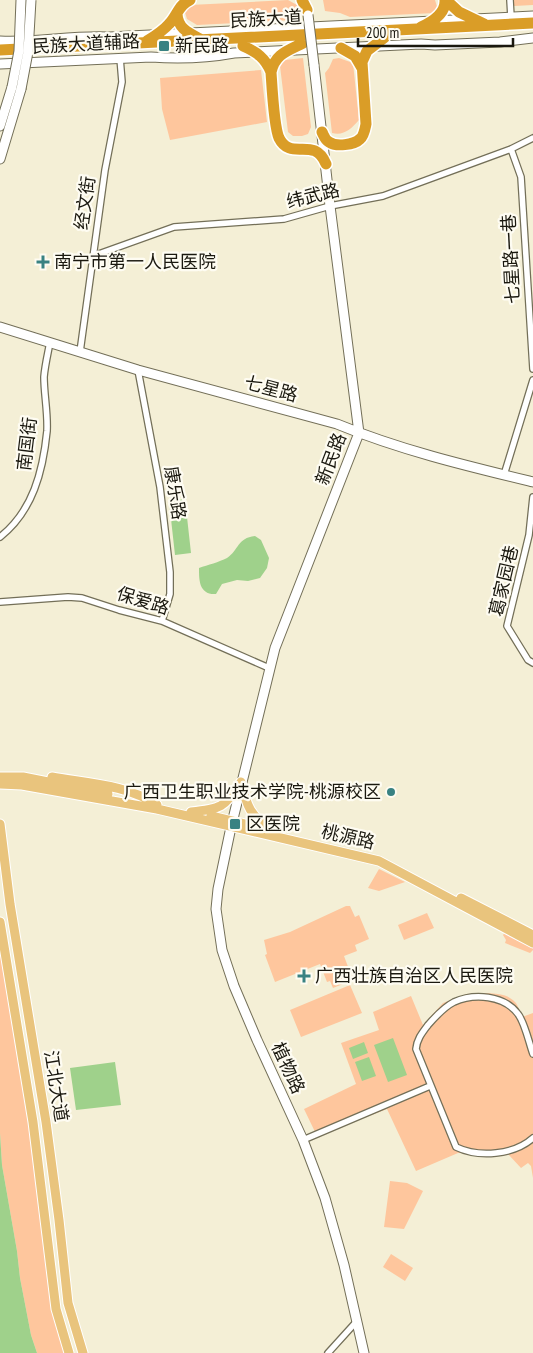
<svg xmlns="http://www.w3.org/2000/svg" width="533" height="1353" viewBox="0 0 533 1353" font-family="'PT Sans Narrow','Noto Sans SC',sans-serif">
	<rect width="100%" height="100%" fill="#f4efd6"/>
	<path fill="#fec69d" d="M288 0 297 5V17L293 20 197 25 187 19 184 9 190 5Z
		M323 0H435L438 10 435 13 350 17 340 13 325 11Z
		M514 0H533V5L514 6Z
		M303 58 311 127 308 134 302 136H293L288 132 280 66 285 60Z
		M339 58 353 63 359 120C351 129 344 136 332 133L325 73 329 68 333 59Z
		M261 70 267 122 170 140 162 109 160 78Z
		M379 869 405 882 379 891 368 888Z
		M346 906H350L355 917 359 915 369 939 355 945 357 951 344 956 353 980 333 988 330 981 327 982 320 964 275 982 265 955 267 954 264 940 290 932Z
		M427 913 434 928 404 940 398 925Z
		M0 922 56 1309 69 1353H37L31 1335 20 1278 17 1251 2 1165 0 1133Z
		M505 932 533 948V950L530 953 505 943 506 940 503 935Z
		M350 985 362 1013 301 1037 290 1010Z
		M467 994C481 994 504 990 515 1002 518 1005 520 1012 522 1017L533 1013V1178L531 1166 528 1163 521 1168 507 1153H458L416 1171 387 1109 317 1136 304 1109 356 1084 341 1043 379 1030 373 1012 411 996 423 1025 443 1003Z
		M390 1181 407 1183 423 1191 404 1229 384 1227Z
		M391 1254 413 1268 405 1281 383 1267Z"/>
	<path fill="#9fd18b" d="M185 499 191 553 175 555 169 501Z
		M255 536 261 540 269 558 267 568 260 578 248 581 237 580 222 584 216 594C199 595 199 580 199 568 208 565 219 562 227 558 239 550 237 538 255 536Z
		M393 1038 407 1075 388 1082 374 1045Z
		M364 1042 368 1053 353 1059 349 1048Z
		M369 1057 376 1076 362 1081 355 1062Z
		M115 1062 121 1105 76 1110 70 1068Z
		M0 1133 2 1165 17 1251 20 1278 31 1335 37 1353H0Z"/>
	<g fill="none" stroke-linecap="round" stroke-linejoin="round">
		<g stroke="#736f58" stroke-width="8">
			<path id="street" d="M510 0 511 17
				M511 149 521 177 533 369
				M93 256 174 227 284 219 330 206 383 196 511 149 533 138
				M80 352 105 170 122 82 120 58
				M138 370 160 487 170 572V594L162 621
				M504 475 533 380
				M533 497 529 535 507 626 528 660 533 663
				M0 537C33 511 43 471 47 431 48 413 44 394 44 377 45 365 48 353 50 342
				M0 602 68 597 82 598 119 610 162 621 269 668
				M533 1054C529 1043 525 1023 518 1014 504 995 474 993 454 1002 444 1007 435 1017 428 1025 422 1033 417 1039 416 1049L456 1147C479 1158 514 1155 533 1138
				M303 1140 430 1086
				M328 1353 357 1321"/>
		</g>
		<g stroke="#736f58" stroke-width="11">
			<path id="secondary" d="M0 41C37 43 72 35 109 37L533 16
				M0 64 151 57C179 59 207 58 234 53L421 44 435 45 500 42 533 38
				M314 65 330 206 359 433 275 648 231 827 218 889 216 909 222 950 234 986 257 1040 303 1140 325 1198 344 1265 364 1353
				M0 126 12 87
				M0 159 21 89
				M0 327 138 370 337 424C400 450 467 466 533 482"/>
		</g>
		<g stroke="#fff" stroke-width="11">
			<path id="primary" d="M0 777H23L108 794
				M52 777C86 783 129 785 157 805
				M241 782C247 807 250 815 271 830
				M0 784 22 785 157 809 379 861 533 943
				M191 812C220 809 225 808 241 782
				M211 816 262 828
				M0 824 10 904 46 1122 59 1220 68 1303 83 1353
				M461 898 533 935
				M0 922 33 1122 56 1309 69 1353"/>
		</g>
		<g stroke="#fff" stroke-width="14">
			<path id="highway" d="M302 0 307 10
				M446 0 459 12 484 24
				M177 14C178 29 189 33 202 40
				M421 27C432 22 446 14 445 0
				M147 41C155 36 163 31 169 24 177 16 179 4 190 0
				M243 46C257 52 265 58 271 72 272 87 274 127 279 138 291 162 314 135 326 164
				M341 48 355 56 362 68
				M0 50 533 23
				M271 72C275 54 287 51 303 43
				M322 132C324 136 325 140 329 142 336 147 354 145 360 139 364 136 365 129 366 124L362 62 367 51 384 38"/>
		</g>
		<use href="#street" stroke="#fff" stroke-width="5.5"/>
		<use href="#secondary" stroke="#fff" stroke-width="9"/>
		<use href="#primary" stroke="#e9c47d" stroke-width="9"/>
		<use href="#highway" stroke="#da9d27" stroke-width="11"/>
		<g stroke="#736f58" stroke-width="11" stroke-linecap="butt">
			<path id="secondary-bridge" d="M308 15 314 65
				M12 87 19 51 21 0
				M21 89 28 52 31 0"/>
		</g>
		<use href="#secondary-bridge" stroke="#fff" stroke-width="9"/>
	</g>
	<g fill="#398282" stroke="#fefcf2" stroke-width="2">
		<rect x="158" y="40" width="12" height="12" rx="2.5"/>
		<path d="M40.5 254.5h5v5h5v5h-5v5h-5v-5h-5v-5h5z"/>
		<circle cx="391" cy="792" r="5"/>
		<rect x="229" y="818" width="12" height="12" rx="2.5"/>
		<path d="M301.5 968.5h5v5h5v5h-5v5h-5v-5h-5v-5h5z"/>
	</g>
	<g text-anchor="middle" stroke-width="4.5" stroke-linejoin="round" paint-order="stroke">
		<g font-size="18" fill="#1a180f" stroke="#fefcf2">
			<text transform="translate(266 19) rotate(-3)" y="6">民族大道</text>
			<text transform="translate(86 44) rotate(-3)" y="6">民族大道辅路</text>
			<text transform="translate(313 196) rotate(-14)" y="6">纬武路</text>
			<text transform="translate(85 203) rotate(-82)" y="6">经文街</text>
			<text transform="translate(511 259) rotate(-93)" y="6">七星路一巷</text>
			<text transform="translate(271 389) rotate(15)" y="6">七星路</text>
			<text transform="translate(27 444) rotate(-83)" y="6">南国街</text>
			<text transform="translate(331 459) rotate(-69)" y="6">新民路</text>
			<text transform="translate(175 493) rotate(81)" y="6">康乐路</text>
			<text transform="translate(504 581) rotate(-77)" y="6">葛家园巷</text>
			<text transform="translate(143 601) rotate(17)" y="6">保爱路</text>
			<text transform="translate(348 837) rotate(13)" y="6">桃源路</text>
			<text transform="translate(288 1068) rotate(65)" y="6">植物路</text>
			<text transform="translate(56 1086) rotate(81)" y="6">江北大道</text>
		</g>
		<g font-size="18" fill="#1a180f" stroke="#fefcf2" text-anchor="start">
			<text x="175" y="52">新民路</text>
			<text x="54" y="268">南宁市第一人民医院</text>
			<text x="381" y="798" text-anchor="end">广西卫生职业技术学院-桃源校区</text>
			<text x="246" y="830">区医院</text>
			<text x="315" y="982">广西壮族自治区人民医院</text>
		</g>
	</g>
	<path d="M358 38v8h155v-8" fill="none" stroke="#1a180f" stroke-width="2.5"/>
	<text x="366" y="38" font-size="15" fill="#1a180f" stroke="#fefcf2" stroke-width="4" paint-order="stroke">200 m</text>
</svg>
